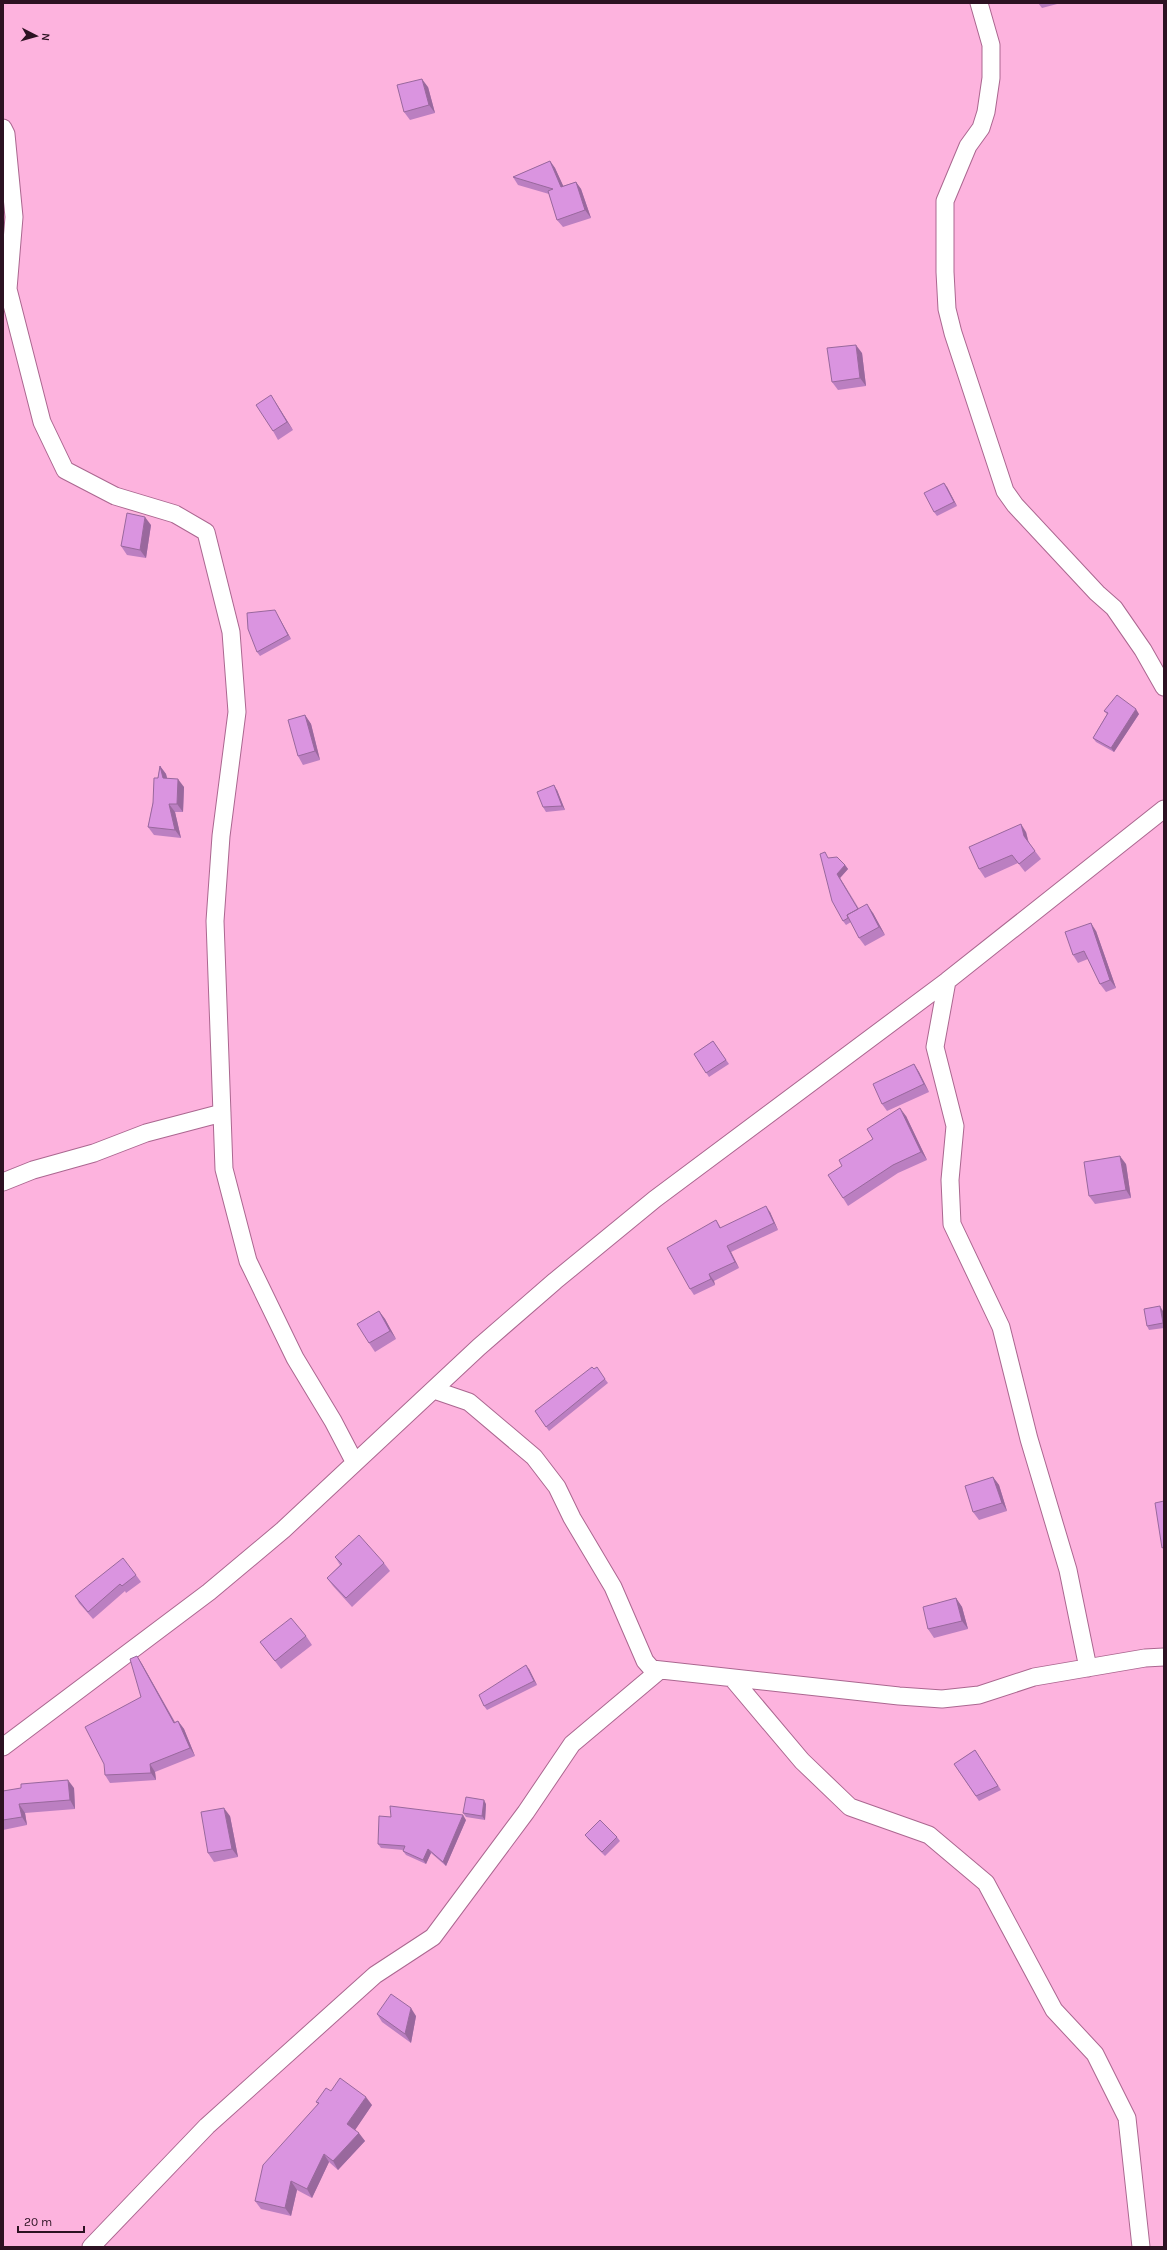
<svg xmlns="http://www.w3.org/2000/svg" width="1167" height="2250" viewBox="0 0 1167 2250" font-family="Karla,sans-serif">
	<rect width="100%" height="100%" fill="#fdb3de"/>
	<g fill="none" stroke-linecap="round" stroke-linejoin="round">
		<g stroke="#ab6790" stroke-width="19">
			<path id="street" d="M979 3 991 45V78L986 112 981 128 968 146 945 201V272L947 309 953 333 1005 491 1015 505 1097 593 1114 608 1143 650 1164 687
				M3 128 6 134 14 217 8 289 42 422 65 470 115 496 175 514 206 532 231 632 237 712 221 836 215 921 224 1169 248 1261 295 1358 333 1421 355 1463
				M947 981 935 1047 955 1126 950 1180 952 1224 1001 1327 1029 1439 1068 1570 1088 1668
				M3 1182 33 1170 94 1153 146 1133 222 1113
				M434 1390 469 1402 534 1457 557 1487 572 1518 613 1587 645 1661 652 1669 899 1696 942 1699 979 1695 1034 1677 1145 1658 1164 1657
				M732 1678 802 1761 850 1807 929 1835 986 1883 1054 2010 1095 2054 1127 2118 1141 2247
				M3 1747 209 1592 283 1530 479 1347 555 1281 655 1199 947 981 1164 809
				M91 2247 207 2126 375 1975 433 1937 526 1812 572 1744 660 1670"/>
		</g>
		<use href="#street" stroke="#fff" stroke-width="17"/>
	</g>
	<path fill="#bb7fc1" d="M1038 3H1061L1042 8Z
		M428 87 435 113 410 120 404 112Z
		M550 161 555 168 563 186 576 182 581 189 591 218 563 227 557 220 549 194 518 185 513 177Z
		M862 353 866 386 838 390 832 382Z
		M276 403 293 430 278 440 273 431Z
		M947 487 957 506 937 516 934 512Z
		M151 525 146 558 127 555 121 546Z
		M277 614 291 639 260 656 257 652Z
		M1104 711 1139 714 1114 752 1096 742 1093 738 1107 714Z
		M305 715 311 724 320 760 303 765 298 756Z
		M160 766 166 774 167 778 184 787 183 812H175L181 838 154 835 148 827Z
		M557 790 565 810 546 812 543 807Z
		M1026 832 1029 843 1041 859 1025 872 1018 863 985 878 979 869Z
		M828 858 845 865 848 869 840 878 859 909 873 913 885 935 865 946 859 938 851 922 846 925 843 921Z
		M1096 931 1116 988 1106 992 1100 984 1088 959 1078 963 1073 955Z
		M713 1041 729 1064 709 1077 694 1054Z
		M914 1064 919 1072 929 1092 887 1111 882 1104Z
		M906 1116 927 1160 898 1173 848 1206 843 1198 842 1166 873 1139Z
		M1126 1164 1131 1198 1095 1204 1089 1196Z
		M770 1212 778 1230 731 1252 739 1268 714 1281 715 1285 694 1295 690 1289 716 1220 721 1228Z
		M379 1311 385 1319 396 1339 375 1352 369 1343Z
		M1163 1311 1164 1317V1328L1149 1330 1147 1326Z
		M594 1369 605 1379 608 1383 549 1431 535 1411Z
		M993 1477 999 1485 1007 1511 979 1520 973 1512Z
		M335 1557 384 1563 390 1571 352 1607 333 1586 327 1578 340 1565Z
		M136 1575 141 1582 126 1593 125 1591 93 1619 79 1603 75 1596Z
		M956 1598 962 1607 968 1629 934 1638 928 1629Z
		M306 1636 312 1645 281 1669 260 1642Z
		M137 1656 142 1664 175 1722 178 1721 184 1729 195 1756 155 1772 156 1780 110 1783 105 1775 141 1697Z
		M529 1669 537 1685 487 1710 484 1706Z
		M975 1750 1001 1790 979 1801 954 1764Z
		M74 1788 75 1809 25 1813 27 1825 3 1830V1791Z
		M486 1804 485 1820 466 1817 463 1813Z
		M230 1816 238 1857 214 1862 208 1853Z
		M466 1820 446 1866 431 1853 426 1864 406 1855 403 1851V1850L381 1848 378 1844Z
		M585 1835 617 1837 620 1841 605 1856 588 1839Z
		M377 2014 416 2016 411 2043 382 2022Z
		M331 2091 372 2105 355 2130 365 2141 338 2170 329 2162 312 2198 297 2190 291 2216 261 2209 255 2201 318 2104 316 2102Z"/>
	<path fill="#99689d" d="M422 79 428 87 435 113 429 105Z
		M550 161 555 168 567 194 561 187Z
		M576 182 581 189 591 218 585 210Z
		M856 345 862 353 866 386 860 378Z
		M271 395 276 403 293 430 287 422Z
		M944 483 947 487 957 506 954 502Z
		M145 517 151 525 146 558 140 550Z
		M275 610 277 614 291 639 288 635Z
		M1136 709 1139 714 1114 752 1111 748Z
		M305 715 311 724 320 760 315 751Z
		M160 766 166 774 169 786 163 778Z
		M178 779 184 787 183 812 177 804Z
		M554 785 557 790 565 810 562 806Z
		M169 804 175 812 181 838 175 830Z
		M1021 824 1026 832 1029 845 1024 836Z
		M845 865 848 869 840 878 863 915 837 874Z
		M867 904 873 913 885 935 879 927Z
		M1091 923 1096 931 1116 988 1110 980Z
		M914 1064 919 1072 929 1092 924 1084Z
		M900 1108 906 1116 927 1160 921 1152Z
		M1120 1156 1126 1164 1131 1198 1126 1190Z
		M766 1206 770 1212 778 1230 774 1223Z
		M727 1246 731 1252 739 1268 735 1262Z
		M709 1274 714 1281 715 1285 711 1279Z
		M1160 1306 1163 1311 1164 1317V1325L1163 1323Z
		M379 1311 385 1319 396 1339 390 1331Z
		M993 1477 999 1485 1007 1511 1002 1503Z
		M956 1598 962 1607 968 1629 962 1621Z
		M137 1656 142 1664 179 1730 174 1723Z
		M526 1665 529 1669 537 1685 534 1681Z
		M178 1721 184 1729 195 1756 190 1748Z
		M150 1764 155 1772 156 1780 151 1773Z
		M68 1780 74 1788 75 1809 70 1800Z
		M484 1800 486 1804 485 1820 482 1816Z
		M19 1804 25 1813 27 1825 22 1817Z
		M224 1808 230 1816 238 1857 232 1849Z
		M463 1815 466 1820 446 1866 443 1862Z
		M428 1849 431 1853 426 1864 423 1860Z
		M411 2008 416 2016 411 2043 405 2034Z
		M366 2097 372 2105 353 2133 347 2124Z
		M359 2133 365 2141 338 2170 333 2161Z
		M324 2154 329 2162 312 2198 307 2189Z
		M291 2181 297 2190 291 2216 285 2208Z"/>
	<path fill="#da94e0" stroke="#99689d" d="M422 79 429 105 404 112 397 85Z
		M550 161 561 187 576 182 585 210 557 220 548 191 553 189 513 177Z
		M856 345 860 378 832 382 827 348Z
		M271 395 287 422 273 431 256 405Z
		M944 483 954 502 934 512 924 493Z
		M127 513 145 517 140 550 121 546Z
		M275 610 288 635 257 652 248 629 247 613Z
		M1117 695 1136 709 1111 748 1093 738 1108 713 1104 711Z
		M305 715 315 751 298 756 288 720Z
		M160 766 163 778 178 779 177 804H169L175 830 148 827 153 803 154 778H158Z
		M554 785 562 806 543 807 537 792Z
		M1021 824 1024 836 1035 851 1019 864 1012 855 979 869 969 847Z
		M825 852 828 858 837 857 845 865 837 874 858 909 847 915 848 918 843 921 832 901 820 854Z
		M867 904 879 927 859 938 847 915Z
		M1091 923 1110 980 1100 984 1084 951 1073 955 1065 932Z
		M713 1041 726 1060 706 1073 694 1054Z
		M914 1064 924 1084 882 1104 873 1084Z
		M900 1108 921 1152 893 1165 843 1198 828 1175 842 1166 839 1160 873 1139 867 1129Z
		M1120 1156 1126 1190 1089 1196 1084 1162Z
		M766 1206 774 1223 727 1246 735 1262 709 1274 711 1279 690 1289 667 1248 716 1220 720 1228Z
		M1160 1306 1163 1323 1147 1326 1144 1309Z
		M379 1311 390 1331 369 1343 357 1324Z
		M592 1367 594 1369 597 1367 605 1379 546 1427 535 1411Z
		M993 1477 1002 1503 973 1512 965 1486Z
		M1164 1501V1547L1162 1548 1155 1503Z
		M359 1535 384 1563 346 1598 327 1578 342 1564 335 1557Z
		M123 1558 136 1575 122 1586 120 1584 88 1612 75 1596Z
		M956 1598 962 1621 928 1629 923 1607Z
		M291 1618 306 1636 275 1661 260 1642Z
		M137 1656 174 1723 178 1721 190 1748 150 1764 151 1773 105 1775 104 1764 85 1727 141 1697 130 1659Z
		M526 1665 534 1681 484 1706 479 1695Z
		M975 1750 998 1786 976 1796 954 1764Z
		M68 1780 70 1800 19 1804 22 1817 3 1820V1791L21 1788V1784Z
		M466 1797 484 1800 482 1816 463 1813Z
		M390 1806 463 1815 443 1862 428 1849 423 1860 403 1851 405 1846 378 1844 379 1816 391 1817Z
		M224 1808 232 1849 208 1853 201 1812Z
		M600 1820 617 1837 602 1852 585 1835Z
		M391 1994 411 2008 405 2034 377 2014Z
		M340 2078 366 2097 347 2124 359 2133 333 2161 324 2154 307 2189 291 2181 285 2208 255 2201 263 2165 319 2103 316 2102 326 2088 331 2091Z"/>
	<rect width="1167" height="2250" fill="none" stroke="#2c1222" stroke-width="8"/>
	<g transform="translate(36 36) rotate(96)" stroke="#fdb3de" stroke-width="3" paint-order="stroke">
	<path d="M0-3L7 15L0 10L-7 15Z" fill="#2c1222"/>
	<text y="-6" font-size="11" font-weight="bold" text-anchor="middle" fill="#2c1222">N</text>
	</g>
	<path d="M18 2226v6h66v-6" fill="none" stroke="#2c1222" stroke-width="2"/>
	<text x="24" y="2226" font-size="12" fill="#2c1222" stroke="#fdb3de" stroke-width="3" paint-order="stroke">20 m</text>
</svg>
